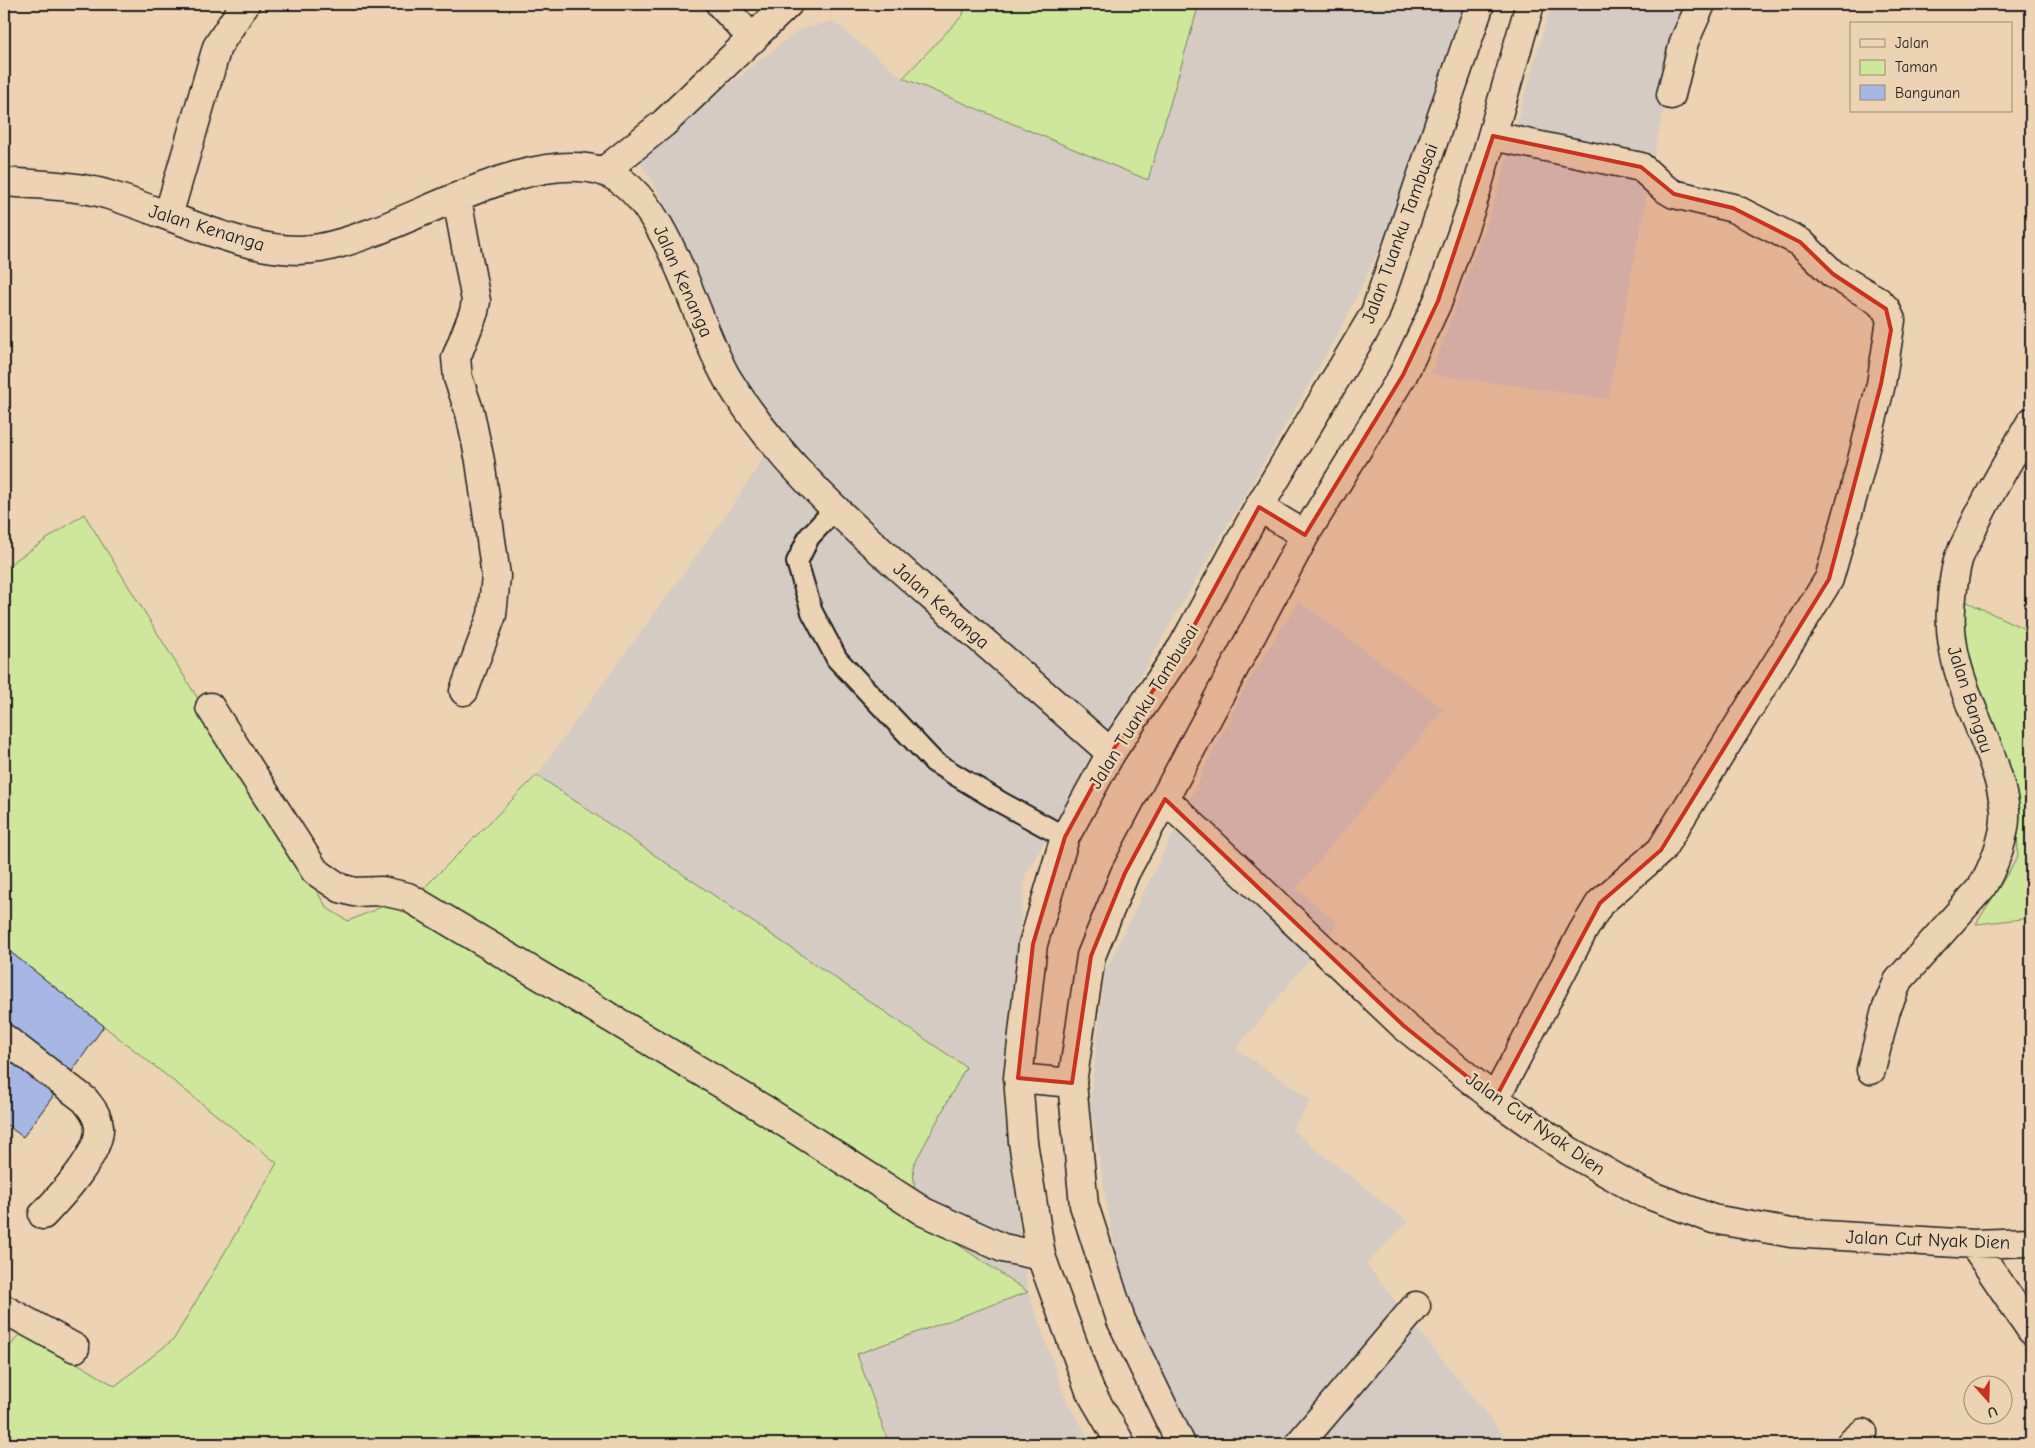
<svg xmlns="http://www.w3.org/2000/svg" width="2035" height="1448" viewBox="0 0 2035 1448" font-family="'Comic Neue',sans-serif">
	<rect width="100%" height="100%" fill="#ebd3b3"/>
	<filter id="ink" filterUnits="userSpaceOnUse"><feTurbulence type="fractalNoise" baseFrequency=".02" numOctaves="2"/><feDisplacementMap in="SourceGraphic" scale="10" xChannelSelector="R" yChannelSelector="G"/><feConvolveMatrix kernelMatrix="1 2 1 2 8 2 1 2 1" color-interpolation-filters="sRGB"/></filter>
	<g filter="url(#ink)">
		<path fill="#d6cbc2" d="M1199 4H1463L1385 238 1339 332 1026 874 1001 1085 1028 1292 1067 1402 1092 1444H889L857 1354 1028 1292 916 1217 913 1166 965 1067 537 775 733 505 782 430 723 352 692 267 660 195 637 156 799 30 832 21 903 78 1148 180Z
			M1551 4H1683L1608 399 1431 374 1496 196Z
			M1298 601 1444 709 1297 888 1338 924 1236 1049 1311 1100 1292 1130 1408 1222 1366 1264 1510 1444H1194L1173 1407 1120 1280 1090 1105 1104 973 1245 687Z"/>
		<path fill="#cee79d" stroke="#75825c" d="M965 4H1199L1148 180 903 78 963 15Z
			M84 514 327 908 348 921 422 890 537 775 966 1067 913 1166 916 1216 1028 1292 857 1354 889 1444 4 1443V1355L22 1330 115 1386 174 1339 277 1163 4 947V568Z
			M1961 599 2031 632V918L1976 924 2018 857 2016 808 1961 651Z"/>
		<path fill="#a6b7e6" stroke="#1c1c1c" d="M4 947 104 1026 65 1081 4 1032Z
			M4 1045 59 1088 23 1137 4 1123Z"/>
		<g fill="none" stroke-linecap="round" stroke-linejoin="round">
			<g stroke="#1c1c1c" stroke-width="24">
				<path id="lane" d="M835 509 809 537 797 562 812 612 837 659 934 762 1002 803 1065 837"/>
			</g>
			<g stroke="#1c1c1c" stroke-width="31">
				<path id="street" d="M720 4 753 39
					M1671 95 1684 42 1701 4
					M1493 136 1641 167 1664 188 1674 194 1733 208 1800 242 1833 274 1877 300 1886 309 1891 320 1881 384 1854 492 1829 579 1661 850 1600 903 1583 931 1495 1099
					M604 171 664 123 788 4
					M4 182C38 185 76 185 109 195 170 213 256 260 320 248 403 233 522 147 602 171 667 191 695 324 727 378 779 463 856 530 930 595 990 647 1051 700 1111 753
					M457 199 476 301 474 312 456 358 458 378 470 413 480 461 496 576 492 615 464 691
					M168 216 217 47 245 4
					M210 707 315 871 340 888 354 892 382 891 408 897 762 1108 924 1212 1003 1248 1041 1256
					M1165 799 1404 1026 1495 1099 1569 1151 1641 1192 1713 1219 1791 1233 1973 1244 2031 1242
					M4 1038 85 1100C92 1109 98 1116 99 1127 101 1153 60 1197 43 1215
					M1871 1070 1886 1010 1898 981 1981 888C1993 869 2007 833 2005 810 1996 740 1946 681 1951 609 1952 594 1954 575 1958 560 1961 551 1967 541 1971 532 1988 494 2010 459 2031 422
					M1973 1244 2031 1330
					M4 1309 75 1348
					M1299 1444 1416 1306
					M1850 1444 1863 1433"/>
			</g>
			<g stroke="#1c1c1c" stroke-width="31">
				<path id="secondary" d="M1259 507 1305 535
					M1018 1078 1072 1083
					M1121 1444 1090 1391 1041 1256 1023 1142 1018 1078 1033 944 1065 837 1111 753 1183 646 1259 507 1375 313 1480 4
					M1181 1444 1121 1320 1084 1205 1072 1083 1091 956 1125 873 1305 535 1403 375 1438 301 1472 205 1530 4"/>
			</g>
			<path stroke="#1c1c1c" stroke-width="3" stroke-dasharray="4 4" stroke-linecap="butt" d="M2027 862 2031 870"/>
			<use href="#lane" stroke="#ebd3b3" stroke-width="20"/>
			<use href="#street" stroke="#ebd3b3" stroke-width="28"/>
			<use href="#secondary" stroke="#ebd3b3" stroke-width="28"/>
		</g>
	</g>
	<path fill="#c8321e" fill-opacity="0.2" stroke="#c8321e" stroke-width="4" stroke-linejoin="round" d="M1493 136 1641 167 1674 194 1733 208 1800 242 1833 274 1886 309 1891 330 1881 384 1829 579 1661 850 1600 903 1495 1099 1404 1026 1165 799 1125 873 1091 956 1072 1083 1018 1078 1033 944 1065 837 1111 753 1183 646 1259 507 1305 535 1403 375 1438 301Z"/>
	<g text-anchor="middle" stroke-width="5" stroke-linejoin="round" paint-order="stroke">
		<g font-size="19" fill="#1c1c1c" stroke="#ebd3b3">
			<text transform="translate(207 227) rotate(17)" y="7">Jalan Kenanga</text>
			<text transform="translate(1399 233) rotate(-70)" y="7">Jalan Tuanku Tambusai</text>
			<text transform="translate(684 281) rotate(66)" y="7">Jalan Kenanga</text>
			<text transform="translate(942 605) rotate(41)" y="7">Jalan Kenanga</text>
			<text transform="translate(1971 699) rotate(72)" y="7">Jalan Bangau</text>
			<text transform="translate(1143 706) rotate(-58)" y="7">Jalan Tuanku Tambusai</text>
			<text transform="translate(1536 1123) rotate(35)" y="7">Jalan Cut Nyak Dien</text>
			<text transform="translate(1928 1239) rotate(2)" y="7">Jalan Cut Nyak Dien</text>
		</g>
	</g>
	<rect width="2035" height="1448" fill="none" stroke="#ebd3b3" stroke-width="20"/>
	<rect x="10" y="10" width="2015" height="1428" fill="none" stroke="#1c1c1c" stroke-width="2" filter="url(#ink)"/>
	<rect x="1850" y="22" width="162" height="90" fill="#ebd3b3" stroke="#988a77"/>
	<rect x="1860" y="39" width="25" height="8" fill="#ebd3b3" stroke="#988a77"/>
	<text x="1895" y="48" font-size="15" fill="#1c1c1c">Jalan</text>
	<rect x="1860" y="60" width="25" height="15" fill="#cee79d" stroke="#988a77"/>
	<text x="1895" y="72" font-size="15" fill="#1c1c1c">Taman</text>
	<rect x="1860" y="85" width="25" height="15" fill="#a6b7e6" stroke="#988a77"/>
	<text x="1895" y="98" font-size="15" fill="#1c1c1c">Bangunan</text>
	<g transform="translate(1988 1400) rotate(160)"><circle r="24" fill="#ebd3b3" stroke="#988a77"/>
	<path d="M0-4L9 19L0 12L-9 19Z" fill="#c8321e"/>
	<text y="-8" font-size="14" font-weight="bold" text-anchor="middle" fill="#1c1c1c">U</text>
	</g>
</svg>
